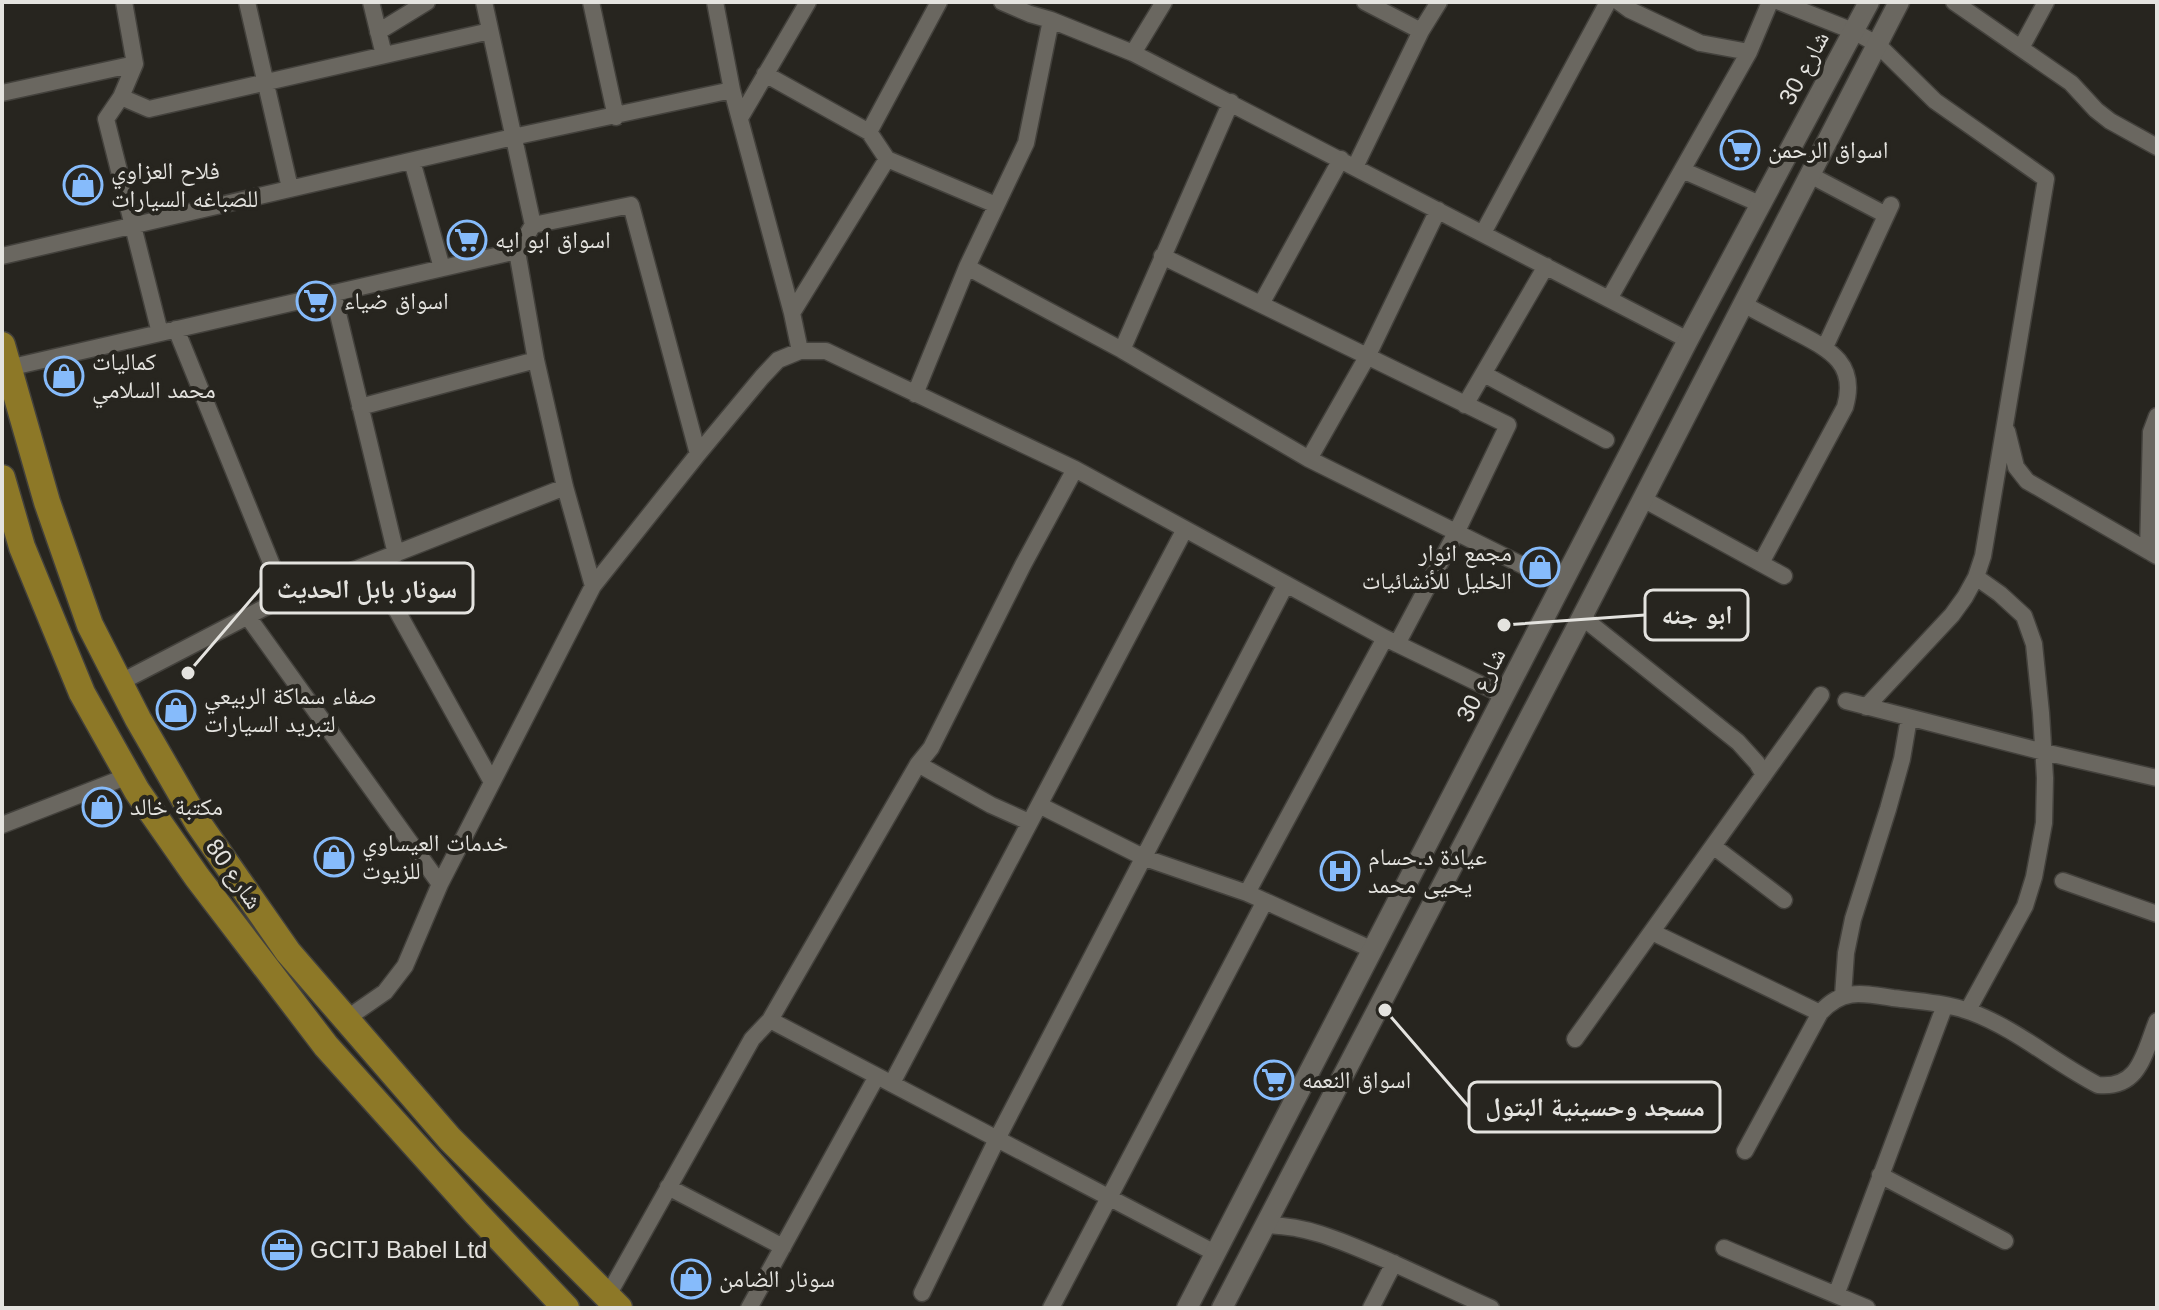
<svg xmlns="http://www.w3.org/2000/svg" width="2159" height="1310" viewBox="0 0 2159 1310" font-family="Helvetica,'Noto Naskh Arabic',sans-serif">
	<rect width="100%" height="100%" fill="#27251f"/>
	<g fill="none" stroke-linecap="round" stroke-linejoin="round">
		<g stroke="#43413c" stroke-width="19">
			<path id="minor" d="M124 2 135 64 121 97 106 119 160 333
				M247 2 290 188
				M371 2 384 55
				M484 2 533 225 517 251 536 360 565 487 593 586
				M591 2 616 117
				M715 2 732 90 792 313 800 351
				M1002 2 1030 14 1051 20 1133 53 1688 340
				M1365 2 1421 31
				M1619 2 1630 10 1700 43 1749 52 1770 2
				M1780 2 1853 31 1877 44 1935 101 2046 179 1983 556 1976 577 1965 597 1952 615 1866 707
				M1954 2 2071 83 2096 110 2110 121 2157 147
				M378 32 427 2
				M2021 48 2046 2
				M1133 53 1164 2
				M765 74 869 132 887 159 996 205
				M2 93 135 64
				M121 97 149 109 490 31
				M740 118 808 2
				M869 132 939 2
				M412 161 442 268
				M1355 167 1421 31 1439 2
				M1682 170 1760 204
				M1810 175 1886 215
				M533 225 631 205 698 454
				M1483 233 1608 2
				M2 256 513 137 732 90
				M1162 256 1508 425 1457 531 1397 644
				M967 267 1122 350 1309 459 1524 566
				M333 293 396 554
				M1609 299 1749 52
				M1261 304 1341 159
				M1743 304C1760 313 1777 322 1794 331 1828 349 1858 362 1845 407L1761 563
				M792 313 887 159
				M176 329 285 597
				M1825 347 1891 205
				M1122 350 1231 102
				M8 368 517 251
				M1484 374 1606 440
				M915 394 967 267 1026 143 1051 20
				M1465 405 1546 266
				M360 407 536 360
				M2007 431 2016 467 2027 481 2157 556
				M1309 459 1367 357 1438 210
				M1643 499 1784 576
				M2148 551 2151 432 2157 416
				M371 564 492 782
				M248 617 440 884
				M1582 617 1738 742 1757 763 1764 775
				M119 683 285 597 565 487
				M1846 701 2044 752 2157 778
				M918 764 991 805 1029 822
				M1039 805 1145 858 1247 893 1373 950
				M2 825 128 776
				M1713 846 1784 900
				M2063 881 2157 914
				M1247 893 1385 638
				M1652 932 1820 1013
				M1843 996 1846 953 1853 919 1888 809 1902 759 1909 718
				M1968 1010 2025 906 2034 877 2044 823 2045 778 2041 713 2034 644 2024 616 2000 594 1976 577
				M346 1019 385 992 405 966 440 884 593 586 698 454 762 377 778 360 800 351H826L1075 469 1385 638 1505 696
				M770 1020 1215 1253
				M1575 1039 1821 695
				M892 1083 1185 529
				M1745 1151 1820 1013C1842 988 1862 993 1893 998 1918 1001 1946 1003 1971 1012 2017 1029 2055 1063 2098 1085 2140 1089 2144 1053 2157 1021
				M1880 1175 2005 1241
				M668 1187 783 1247
				M1266 1225C1311 1226 1343 1242 1384 1259 1420 1275 1455 1292 1491 1308
				M1724 1248 1867 1308
				M922 1293 997 1139 1286 584
				M1836 1295 1945 1005
				M607 1297 752 1039 770 1020 918 764 931 748 1023 565 1075 469
				M749 1308 877 1076
				M1051 1308 1265 901
				M1371 1308 1394 1263"/>
		</g>
		<g stroke="#43413c" stroke-width="23">
			<path id="tertiary" d="M1187 1308 1688 340 1869 2
				M1222 1308 1582 617 1899 2"/>
		</g>
		<g stroke="#43413c" stroke-width="29">
			<path id="primary" d="M2 345 47 502 90 625 138 719 198 823 288 952 450 1139 619 1308
				M2 478 22 547 82 693 137 791 197 877 326 1046 476 1213 566 1308"/>
		</g>
		<use href="#minor" stroke="#6a6760" stroke-width="16"/>
		<use href="#tertiary" stroke="#6a6760" stroke-width="20"/>
		<use href="#primary" stroke="#8d7827" stroke-width="26"/>
	</g>
	<defs>
		<g id="supermarket-ring" transform="scale(2)"><circle r="9.5" fill="#27251f" stroke="#86bbfb" stroke-width="1.5"/><path d="M-6-5.5h2.5l.6 2H6L4.5 2H-2.5L-4.4-4H-6ZM-1.5 3.2a1.3 1.3 0 1 0 .1 0ZM3 3.2a1.3 1.3 0 1 0 .1 0Z" fill="#86bbfb"/></g>
		<g id="shop-ring" transform="scale(2)"><circle r="9.5" fill="#27251f" stroke="#86bbfb" stroke-width="1.5"/><path d="M-5-2.5h2.3a2.7 3.5 0 0 1 5.4 0H5L5.5 6h-11ZM-1.5-2.5h3a1.5 2.3 0 0 0-3 0Z" fill="#86bbfb"/></g>
		<g id="hospital-ring" transform="scale(2)"><circle r="9.5" fill="#27251f" stroke="#86bbfb" stroke-width="1.5"/><path d="M-5-5h3v3.5h4V-5h3V5h-3V1.5h-4V5h-3Z" fill="#86bbfb"/></g>
		<g id="office-ring" transform="scale(2)"><circle r="9.5" fill="#27251f" stroke="#86bbfb" stroke-width="1.5"/><path d="M-6-3h4V-5.5h4V-3h4V5H-6ZM-1-4.5V-3h2v-1.5ZM-6 0V1H6V0Z" fill="#86bbfb"/></g>
	</defs>
	<g fill-rule="evenodd">
		<use href="#supermarket-ring" x="1740" y="150"/>
		<use href="#shop-ring" x="83" y="185"/>
		<use href="#supermarket-ring" x="467" y="240"/>
		<use href="#supermarket-ring" x="316" y="301"/>
		<use href="#shop-ring" x="64" y="376"/>
		<use href="#shop-ring" x="1540" y="567"/>
		<use href="#shop-ring" x="176" y="710"/>
		<use href="#shop-ring" x="102" y="807"/>
		<use href="#shop-ring" x="334" y="857"/>
		<use href="#hospital-ring" x="1340" y="871"/>
		<use href="#supermarket-ring" x="1274" y="1080"/>
		<use href="#office-ring" x="282" y="1250"/>
		<use href="#shop-ring" x="691" y="1279"/>
	</g>
	<g text-anchor="middle" stroke-width="8" stroke-linejoin="round" paint-order="stroke">
		<g font-size="24" fill="#e4e3df" stroke="#27251f">
			<text transform="translate(1804 68) rotate(-62)" y="8">شارع 30</text>
			<text transform="translate(1481 685) rotate(-63)" y="8">شارع 30</text>
			<text transform="translate(234 874) rotate(55)" y="8">شارع 80</text>
		</g>
		<g font-size="24" fill="#e4e3df" stroke="#27251f" text-anchor="start">
			<text x="1768" y="158">اسواق الرحمن</text>
			<text x="111" y="179">فلاح العزاوي<tspan x="111" dy="28">للصباغه السيارات</tspan></text>
			<text x="495" y="248">اسواق ابو ايه</text>
			<text x="344" y="309">اسواق ضياء</text>
			<text x="92" y="370">كماليات<tspan x="92" dy="28">محمد السلامي</tspan></text>
			<text x="1512" y="561" text-anchor="end">مجمع انوار<tspan x="1512" dy="28">الخليل للأنشائيات</tspan></text>
			<text x="204" y="704">صفاء سماكة الربيعي<tspan x="204" dy="28">لتبريد السيارات</tspan></text>
			<text x="130" y="815">مكتبة خالد</text>
			<text x="362" y="851">خدمات العيساوي<tspan x="362" dy="28">للزيوت</tspan></text>
			<text x="1368" y="865">عيادة د.حسام<tspan x="1368" dy="28">يحيى محمد</tspan></text>
			<text x="1302" y="1088">اسواق النعمه</text>
			<text x="310" y="1258">GCITJ Babel Ltd</text>
			<text x="719" y="1287">سونار الضامن</text>
		</g>
	</g>
	<path fill="none" stroke="#e4e3df" stroke-width="3" d="M188 673L261 588M1504 625L1645 615M1385 1010L1469 1107"/>
	<g fill="#e4e3df" stroke="#27251f" stroke-width="3">
		<circle cx="188" cy="673" r="8"/>
		<circle cx="1504" cy="625" r="8"/>
		<circle cx="1385" cy="1010" r="8"/>
	</g>
	<g fill="#27251f" stroke="#e4e3df" stroke-width="3">
		<rect x="261" y="563" width="212" height="50" rx="8"/>
		<rect x="1645" y="590" width="103" height="50" rx="8"/>
		<rect x="1469" y="1082" width="251" height="50" rx="8"/>
	</g>
	<g font-size="26" text-anchor="middle" font-weight="bold" fill="#e4e3df">
		<text x="367" y="598">سونار بابل الحديث</text>
		<text x="1697" y="624">ابو جنه</text>
		<text x="1595" y="1116">مسجد وحسينية البتول</text>
	</g>
	<rect width="2159" height="1310" fill="none" stroke="#e4e3df" stroke-width="8"/>
</svg>
